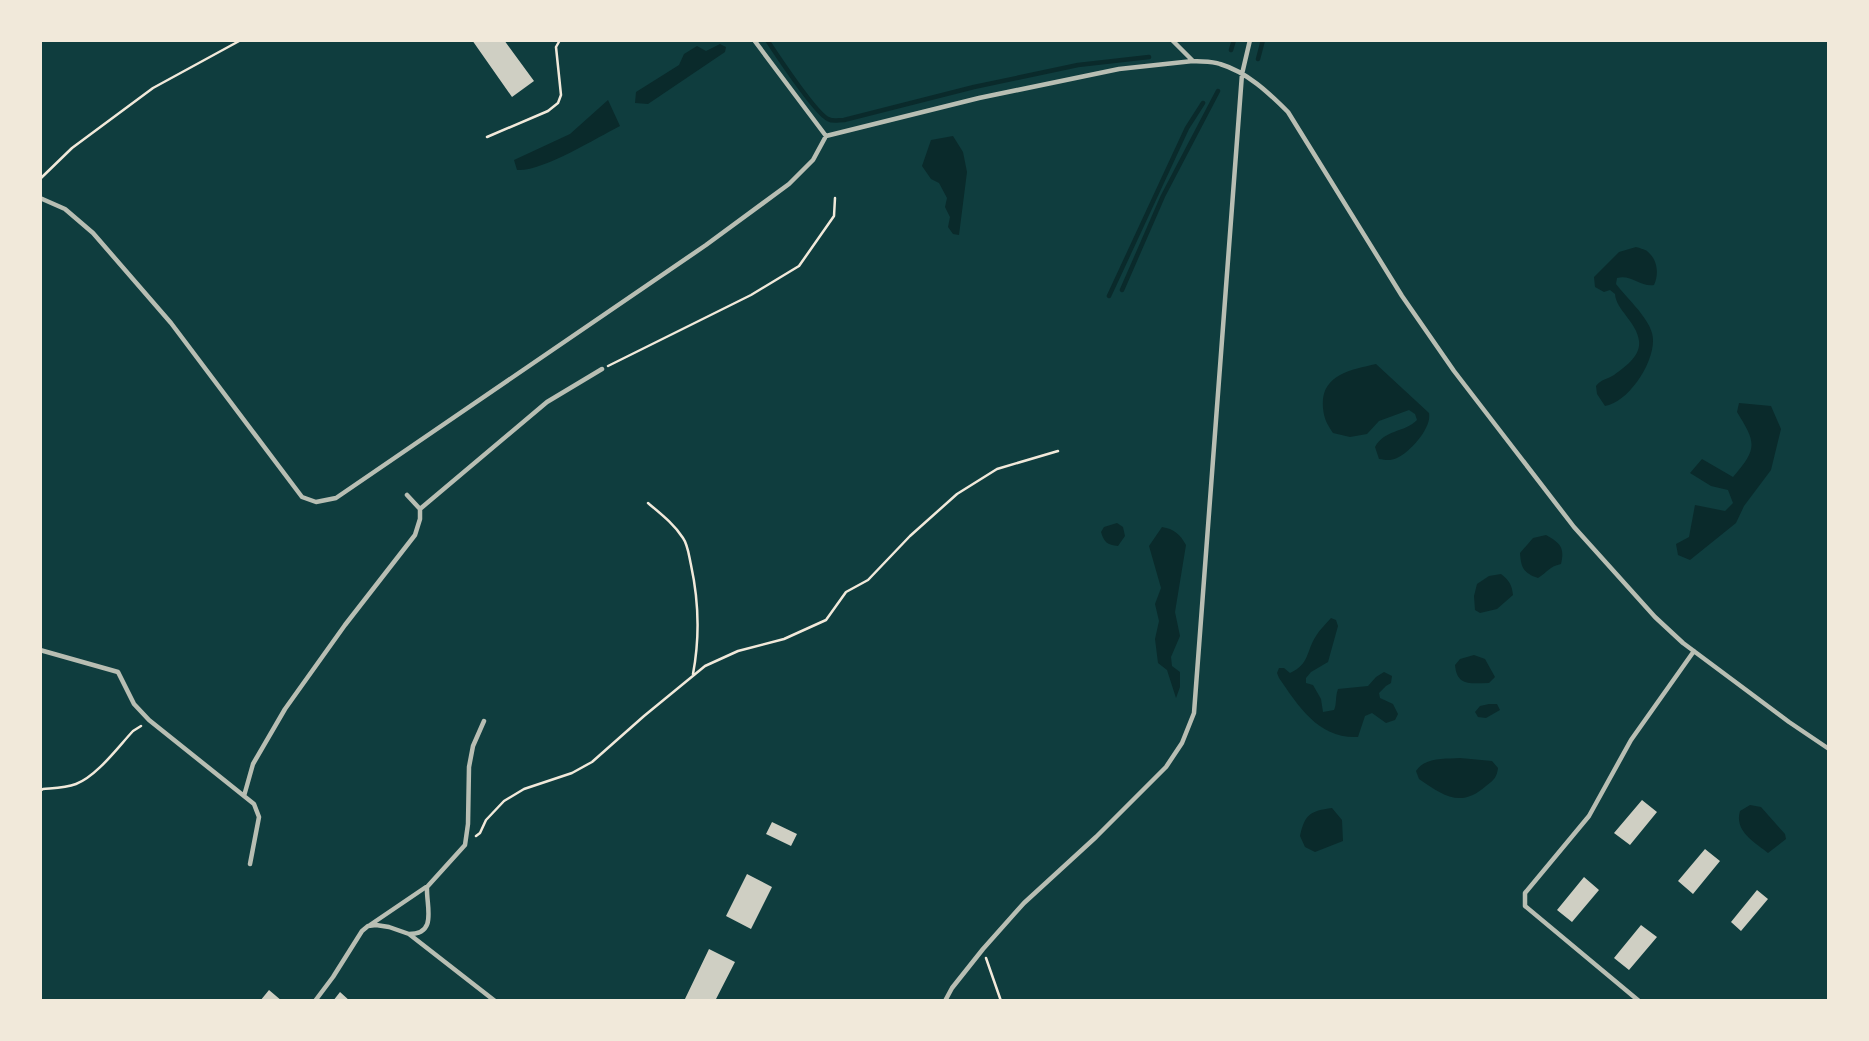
<svg xmlns="http://www.w3.org/2000/svg" width="1869" height="1041" viewBox="0 0 1869 1041" font-family="'Golos Text',sans-serif">
	<rect width="100%" height="100%" fill="#0f3d3e"/>
	<path fill="#0a2a2b" d="M720 44 726 47 725 52 648 104 635 103 636 92 679 65 684 54 697 46 706 51Z
		M608 100 620 126C596 138 542 172 517 170L514 160 570 134Z
		M953 136 963 152 967 172 959 235 953 234 948 227 950 217 945 207 947 198 939 183 931 179 922 166 931 140Z
		M1636 247C1637 247 1646 250 1647 251 1658 260 1659 274 1654 285 1640 287 1631 274 1617 278L1616 284C1626 297 1648 317 1652 333 1659 357 1629 403 1605 406L1597 394 1596 386C1601 379 1608 379 1614 375 1625 367 1641 356 1639 341 1637 322 1616 310 1615 294L1610 290 1604 292 1595 287 1594 277 1619 252Z
		M1376 364 1429 413C1432 428 1410 452 1397 458 1390 461 1386 460 1379 459L1375 447C1385 429 1404 433 1417 420L1415 414 1409 410 1379 421 1367 434 1350 437 1333 433C1327 424 1324 419 1323 408 1320 375 1350 370 1376 364Z
		M1739 403 1771 406 1781 429 1771 470 1744 506 1736 523 1690 560 1678 555 1676 544 1689 537 1695 505 1725 511 1733 503 1728 490 1711 486 1690 473 1702 459 1733 477C1758 448 1756 443 1737 412Z
		M1117 523 1123 527 1125 536 1118 546C1107 545 1104 542 1101 532L1104 527Z
		M1162 527C1174 529 1180 534 1186 545L1175 612 1180 636 1171 657 1172 666 1180 672V687L1176 698 1167 670 1158 663 1155 639 1159 621 1155 604 1161 588 1149 546Z
		M1546 535C1560 543 1565 547 1561 564 1548 567 1548 572 1538 578 1523 573 1521 567 1520 553L1533 538Z
		M1501 574C1509 580 1512 585 1513 595L1497 609 1480 613 1475 610 1474 596 1477 584 1489 576Z
		M1331 618 1336 620 1338 626 1328 662 1311 672 1306 678V683L1313 685 1321 699 1323 712 1334 710C1337 704 1335 697 1338 689L1368 686 1376 677 1384 672 1392 676 1391 683 1386 686 1379 693 1380 698 1393 704 1398 714 1395 720 1386 723 1372 713 1365 716 1358 737C1319 739 1299 707 1279 678L1277 673 1279 668H1284L1290 673C1310 664 1306 651 1316 636 1320 629 1326 624 1331 618Z
		M1474 655 1485 659 1495 677 1489 683C1471 683 1457 687 1455 665L1460 659Z
		M1489 704H1497L1500 710 1486 718 1478 717 1475 712 1480 706Z
		M1460 758 1492 761 1498 768C1497 777 1494 780 1486 786 1460 809 1443 795 1419 779L1416 771C1425 757 1445 759 1460 758Z
		M1750 805 1761 807 1785 834 1786 839 1768 853C1754 842 1734 831 1740 811Z
		M1332 808 1342 820 1343 841 1315 852 1305 847 1300 836C1305 814 1310 811 1332 808Z"/>
	<g fill="none" stroke-linecap="round" stroke-linejoin="round">
		<path stroke="#0a2a2b" stroke-width="4.5" d="M767 40C778 56 814 112 828 119 833 122 838 120 844 120L974 87 1078 65 1149 57
			M1231 50 1234 40
			M1258 59 1263 40
			M1122 290 1163 196 1218 91
			M1109 296 1187 128 1203 103"/>
	</g>
	<path fill="#cfcfc3" d="M472 40H504L534 81 512 97Z
		M1642 800 1657 812 1630 845 1614 833Z
		M772 822 797 834 791 846 766 834Z
		M1705 849 1720 861 1693 894 1678 881Z
		M747 874 772 887 751 929 726 916Z
		M1584 877 1599 890 1572 922 1557 910Z
		M1757 890 1768 899 1741 931 1731 922Z
		M1641 925 1657 937 1629 970 1614 958Z
		M709 949 735 962 715 1001H684Z
		M269 990 282 1001H260Z
		M340 992 350 1001H333Z"/>
	<g fill="none" stroke-linecap="round" stroke-linejoin="round">
		<path stroke="#f1e9da" stroke-width="2.5" d="M487 137 548 111 558 103 561 95 556 47 560 40
			M40 179 72 148 153 88 241 40
			M608 366 751 295 799 266 834 216 835 198
			M648 503C661 514 674 524 683 538 688 545 689 556 691 565 699 602 700 637 693 674
			M40 791 43 789C54 788 65 788 76 784 97 776 118 747 133 731L141 726
			M476 836 480 833 486 820 504 801 524 789 572 773 592 762 644 716 705 666 738 651 784 639 826 620 846 592 868 580 910 536 957 494 997 469 1058 451
			M986 958 1001 1001"/>
		<path stroke="#b8beb3" stroke-width="4.5" d="M754 40 826 136
			M1172 40 1193 61C1201 62 1212 61 1220 64 1247 72 1269 93 1288 112L1402 296 1454 371 1574 527 1655 617 1683 643 1789 722 1829 749
			M40 198 65 209 93 233 171 323 302 497 316 502 336 498 706 245 789 184 813 160 826 136 979 98 1119 69 1193 61
			M420 509 547 402 602 369
			M40 650 118 672 134 704 149 720 254 804 259 817 250 864
			M244 796 253 764 285 709 345 625 415 535 420 519V509L407 495
			M370 925 426 887
			M409 934C438 934 426 906 427 887L465 845 468 824 469 767 473 746 484 721
			M315 1001 333 977 362 931 368 926 376 925 389 927 409 934 495 1001
			M945 1001 952 988 983 949 1024 903 1096 837 1166 767 1182 743 1194 713 1242 74 1250 40
			M1639 1001 1525 906V893L1589 816 1631 740 1694 651"/>
	</g>
	<rect width="1869" height="1041" fill="none" stroke="#f1e9da" stroke-width="84"/>
</svg>
